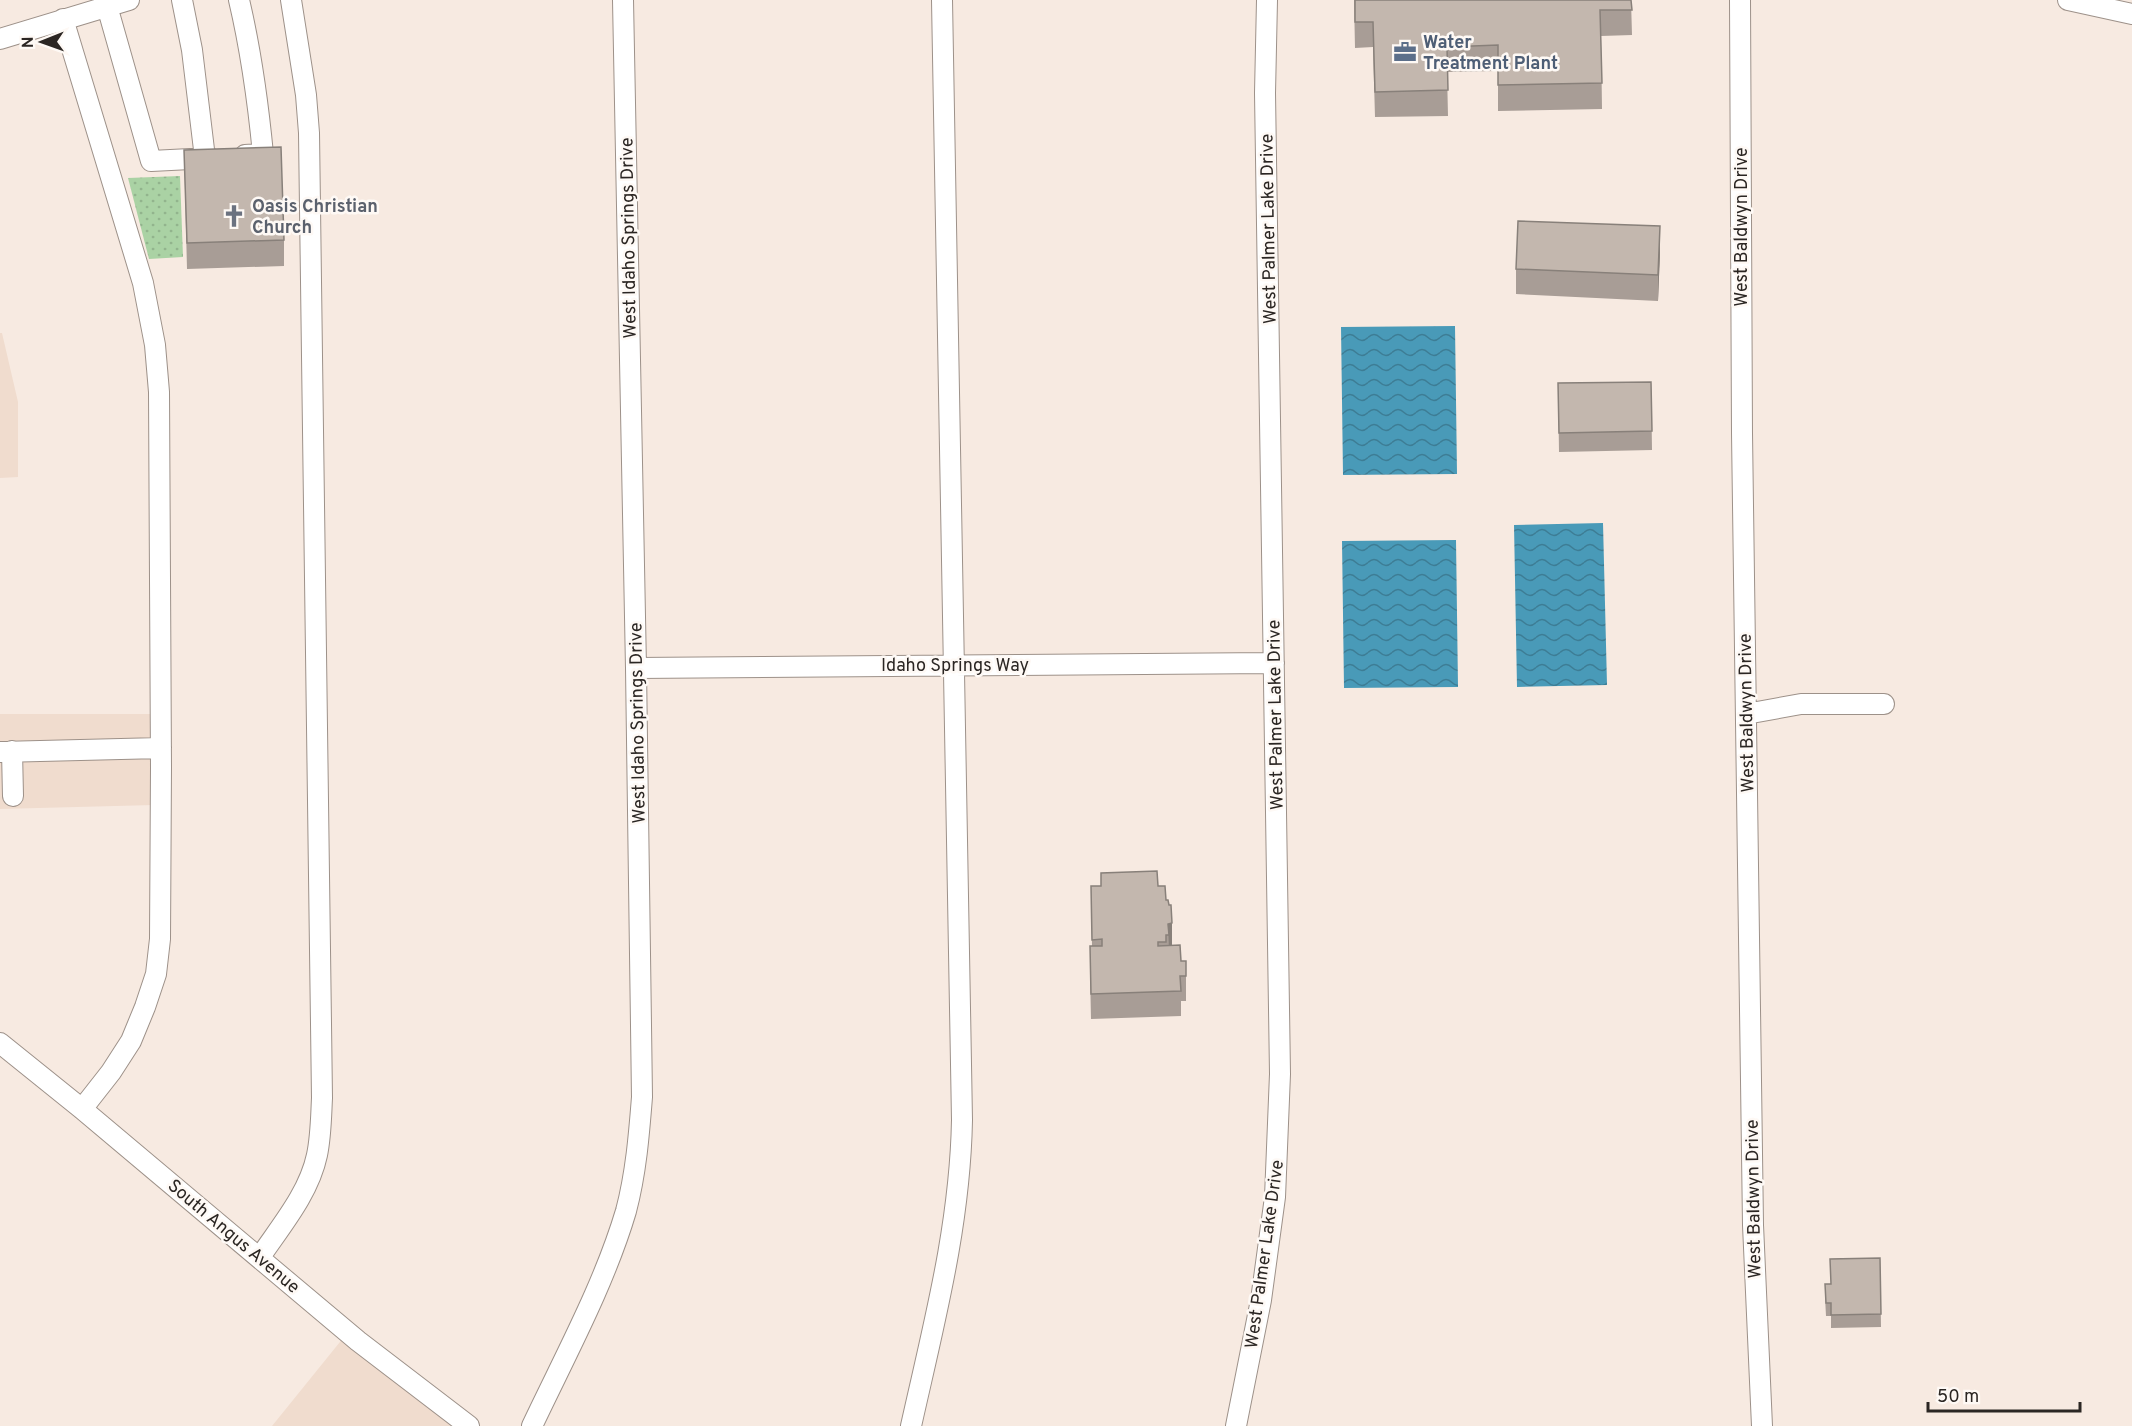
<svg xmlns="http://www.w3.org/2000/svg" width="2132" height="1426" viewBox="0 0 2132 1426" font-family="Overpass,sans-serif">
	<defs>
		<pattern id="park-dots" width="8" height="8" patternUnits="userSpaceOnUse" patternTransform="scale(1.5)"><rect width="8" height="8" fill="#aad2a4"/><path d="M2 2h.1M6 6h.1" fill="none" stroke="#92b48d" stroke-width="1.8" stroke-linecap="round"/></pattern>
		<pattern id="water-waves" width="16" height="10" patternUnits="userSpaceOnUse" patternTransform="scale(1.5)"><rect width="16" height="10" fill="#499ab8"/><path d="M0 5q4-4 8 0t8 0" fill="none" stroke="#3d7d95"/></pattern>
	</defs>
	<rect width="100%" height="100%" fill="#f7eae1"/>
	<path fill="#f0dcce" d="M0 333H2L18 402V477L0 478Z
		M0 714H152L154 805 0 809Z
		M348 1332 469 1426H272Z"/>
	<path fill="url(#park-dots)" d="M180 176 183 257 149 259 128 178Z"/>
	<path fill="url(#water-waves)" d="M1455 326 1457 474 1343 475 1341 327Z
		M1603 523 1607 685 1517 687 1514 525Z
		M1456 540 1458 687 1344 688 1342 541Z"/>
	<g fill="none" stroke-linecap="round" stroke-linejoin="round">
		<g stroke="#9d9189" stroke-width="22">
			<path id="minor" d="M182 0 192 50 205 158
				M239 0C251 51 258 102 263 154L245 155
				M1740 0 1742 433 1753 1225 1762 1426
				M2068 0 2132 14
				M107 6 151 161 210 158
				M63 19 143 283 155 345 159 392 161 767 160 939 156 974 145 1007 131 1041 111 1072 82 1109
				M0 39 129 0
				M636 668 1274 663
				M1746 714 1801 704H1884
				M12 751 13 796
				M0 752 161 748
				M0 1043 82 1109 358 1341 469 1426
				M260 1257C281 1226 309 1193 317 1155 321 1136 321 1117 322 1098L309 133 306 95 291 0
				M532 1426C565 1356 604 1285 626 1211 636 1173 639 1135 642 1097L636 668 623 0
				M911 1426C934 1323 960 1226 962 1120L942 0
				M1236 1426 1261 1300 1275 1197 1280 1074 1265 93 1267 0"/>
		</g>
		<use href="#minor" stroke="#fff" stroke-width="20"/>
	</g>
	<path fill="#a89d96" d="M1354 0H1631L1632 35 1601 36 1602 109 1498 111V71L1447 72 1448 116 1375 117 1373 47 1355 48Z
		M184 150 284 240V266L187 269Z
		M1660 252 1658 301 1516 294V269Z
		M1651 382 1652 450 1559 452 1558 383Z
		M1091 886H1158L1166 900 1172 945 1181 961 1186 976V1001H1181V1016L1091 1019 1090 972V946H1092Z
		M1880 1258 1881 1327 1831 1328V1316H1826L1825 1297 1830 1284Z"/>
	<path fill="#88807a" d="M1660 226V252L1658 301V275Z
		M1172 923V949L1169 950 1168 924Z"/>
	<path fill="#c3b7ae" stroke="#88807a" stroke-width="1.5" d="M1355 0H1631L1632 10H1600L1602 83 1498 85V45L1447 47 1448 90 1375 92 1373 22H1355Z
		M281 147 284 240 187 243 184 150Z
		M1518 221 1660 226 1658 275 1516 269Z
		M1651 382 1652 431 1559 433 1558 383Z
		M1157 871 1158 886H1165L1166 900H1168L1169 905H1171L1172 923 1168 924 1169 935H1166V942H1158V946L1180 945 1181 961H1186V976H1180L1181 991 1091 994 1090 946H1102V939L1092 940 1091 886H1101V873Z
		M1880 1258 1881 1314 1831 1315V1303H1826L1825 1284H1831L1830 1259Z"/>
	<defs>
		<g id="office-bare" transform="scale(1.8)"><path d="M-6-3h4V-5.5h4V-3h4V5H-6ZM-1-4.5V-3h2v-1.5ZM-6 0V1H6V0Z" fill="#5c6f8a" stroke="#fef9f5" stroke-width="2.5" paint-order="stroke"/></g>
		<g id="church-bare" transform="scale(1.8)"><path d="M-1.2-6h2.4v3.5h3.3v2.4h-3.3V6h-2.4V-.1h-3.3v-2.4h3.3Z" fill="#6b7280" stroke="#fef9f5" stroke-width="2.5" paint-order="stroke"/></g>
	</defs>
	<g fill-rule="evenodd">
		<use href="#office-bare" x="1405" y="52"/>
		<use href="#church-bare" x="234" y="216"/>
	</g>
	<g text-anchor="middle" stroke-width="5" stroke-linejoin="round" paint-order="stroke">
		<g font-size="18" font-weight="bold" fill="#4e5e75" stroke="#fef9f5" text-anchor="start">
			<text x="1423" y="48">Water<tspan x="1423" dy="21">Treatment Plant</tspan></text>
		</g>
		<g font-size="18" font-weight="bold" fill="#5b616d" stroke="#fef9f5" text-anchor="start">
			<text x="252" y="212">Oasis Christian<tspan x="252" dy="21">Church</tspan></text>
		</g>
		<g font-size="18" fill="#2b2623" stroke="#fef9f5">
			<text transform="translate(1741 227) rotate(-90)" y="6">West Baldwyn Drive</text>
			<text transform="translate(1268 229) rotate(-91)" y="6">West Palmer Lake Drive</text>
			<text transform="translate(628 238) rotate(-91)" y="6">West Idaho Springs Drive</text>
			<text x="955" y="671">Idaho Springs Way</text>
			<text transform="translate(1746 713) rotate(-91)" y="6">West Baldwyn Drive</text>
			<text transform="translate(1275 715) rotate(-91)" y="6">West Palmer Lake Drive</text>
			<text transform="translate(637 723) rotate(-91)" y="6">West Idaho Springs Drive</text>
			<text transform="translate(1753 1199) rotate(-91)" y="6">West Baldwyn Drive</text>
			<text transform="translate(234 1236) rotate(40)" y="6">South Angus Avenue</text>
			<text transform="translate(1264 1254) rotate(-82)" y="6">West Palmer Lake Drive</text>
		</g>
	</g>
	<g transform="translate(42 42) rotate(269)" stroke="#fef9f5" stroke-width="4.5" paint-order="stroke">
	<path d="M0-4.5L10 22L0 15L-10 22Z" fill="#2b2623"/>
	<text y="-9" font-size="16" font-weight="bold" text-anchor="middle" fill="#2b2623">N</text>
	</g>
	<path d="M1928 1402v9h152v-9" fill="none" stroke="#2b2623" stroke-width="3"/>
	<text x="1937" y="1402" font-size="18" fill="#2b2623" stroke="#fef9f5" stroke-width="4.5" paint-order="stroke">50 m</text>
</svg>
